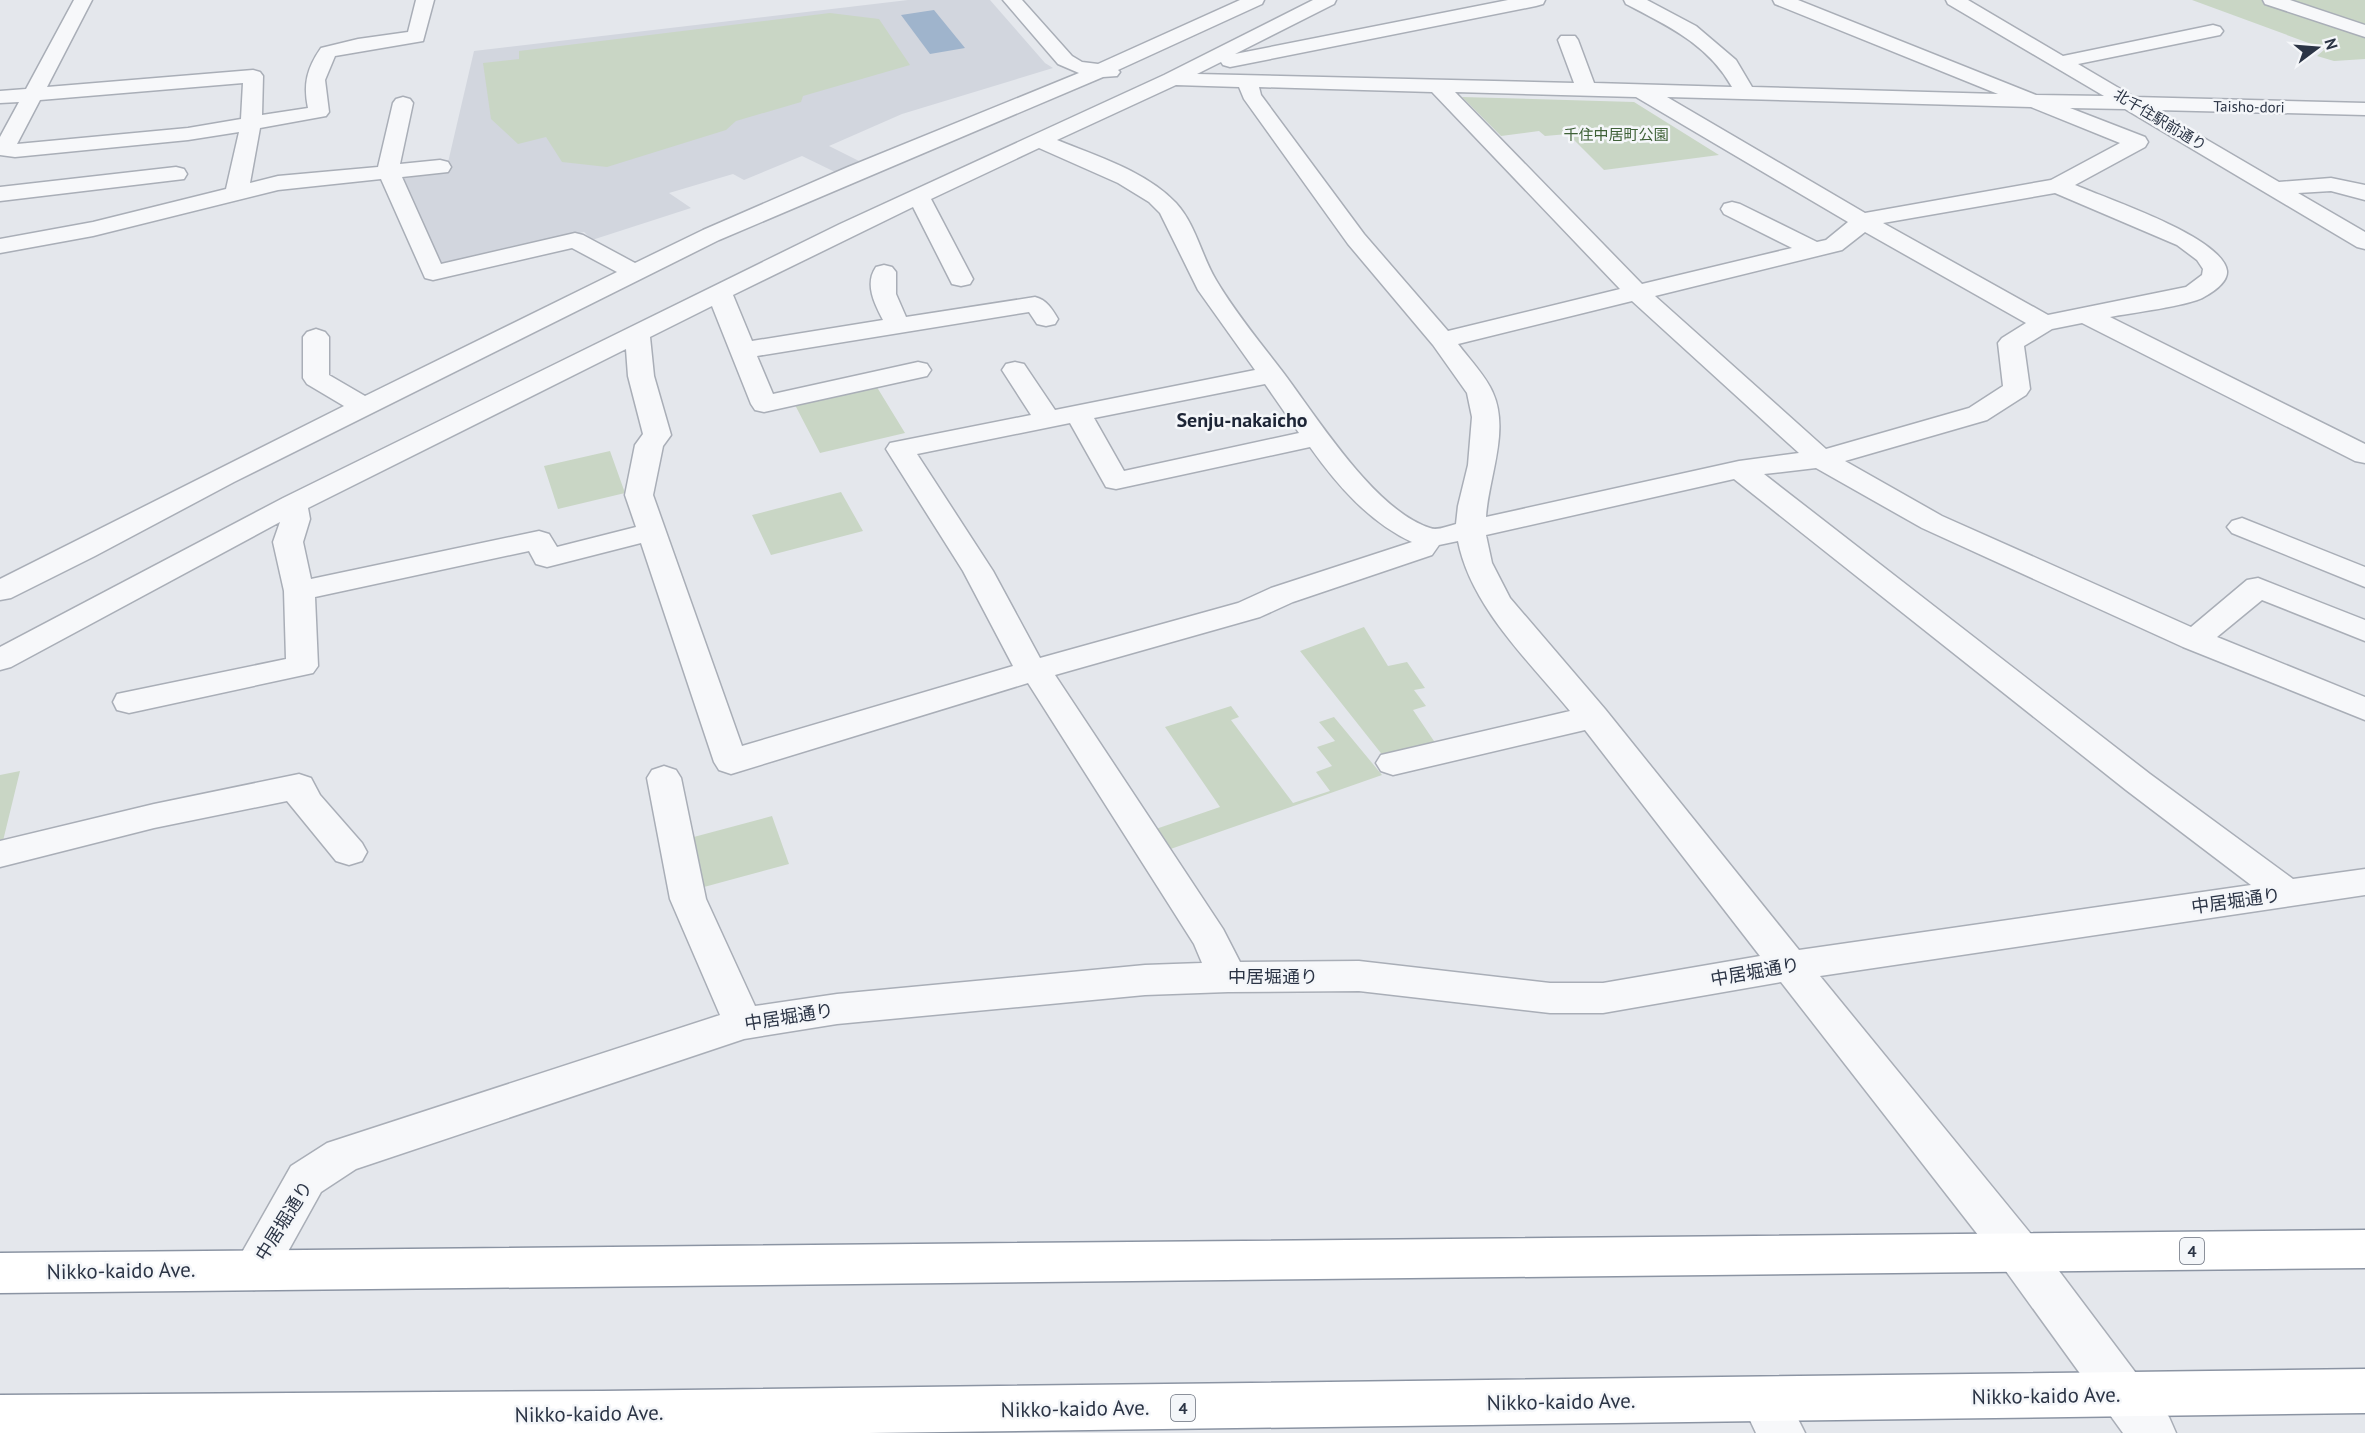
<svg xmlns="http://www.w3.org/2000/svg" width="2365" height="1433" viewBox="0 0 2365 1433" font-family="'PT Sans','Noto Sans JP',sans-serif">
	<rect width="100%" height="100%" fill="#e4e7ec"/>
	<path fill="#d2d6de" d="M908 0H990L1045 63 1053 68 902 114 829 146 859 161 835 172 802 156 744 180 733 174 669 193 691 208 592 240 584 232 440 266 400 179 446 171 474 51Z"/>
	<path fill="#c9d6c5" d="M2192 0H2365V59L2334 61 2317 56 2325 49Z
		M830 13 879 19 910 65 803 96 801 102 736 121 726 130 607 167 562 162 546 137 518 144 491 119 483 63 519 59V51Z
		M1462 97 1634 102 1719 155 1604 170 1568 134 1545 136 1539 131 1501 136Z
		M875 384 905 433 820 453 794 403Z
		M610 451 625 493 558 509 544 466Z
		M841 492 863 531 771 555 752 515Z
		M1364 627 1388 666 1407 662 1425 688 1414 690 1426 706 1413 710 1436 744 1384 757 1300 651Z
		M1231 706 1239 717 1231 720 1293 803 1330 791 1316 772 1332 766 1317 747 1335 741 1319 722 1334 717 1382 775 1162 852 1150 831 1220 807 1165 727Z
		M20 771 2 845 0 846V775Z
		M772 816 789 864 704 887 690 838Z"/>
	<path fill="#9fb4cc" d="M934 10 965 48 930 54 901 15Z"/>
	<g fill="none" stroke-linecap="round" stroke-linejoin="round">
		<g stroke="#a9aeb7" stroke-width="3">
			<path id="minor" d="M74 0H92L47 87 253 70 260 72 263 76 262 115 308 108C303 84 307 68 321 48L358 39 408 32 416 0H434L423 41 335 56 325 80 329 112 326 116 260 128 250 183 278 176 378 167 393 103 396 99 403 97 410 99 413 103 400 164 440 160 448 162 451 167 448 172 402 177 441 264 575 233 583 235 635 263 703 230 848 167 1079 73 1058 64 1003 0H1022L1072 56 1082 62 1098 64 1240 0H1264L1262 4 1118 70 1120 72 1117 76 1103 77 719 240 234 482 95 556 11 598 0 600V579L344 406 307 384 303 378V337L307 332 316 329 325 332 329 337V375L365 396 617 272 572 248 433 280 425 278 381 179 278 190 93 236 0 253V239L93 222 226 189 239 132 188 140 15 157 0 155V137L19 102 0 103V91L26 89ZM243 83 241 119 188 128 17 144 40 100Z
				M1313 0H1336L1334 4 1235 54 1508 0H1545L1543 4 1536 6 1230 67 1223 65 1221 62 1197 74 1574 83 1558 40 1561 36H1575L1578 40 1594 83 1732 87C1708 44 1668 26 1626 4L1624 0H1647L1696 26 1736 60 1752 87 1998 94 1775 4 1773 0H1798L2036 95 2104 96 1948 4 1946 0H1968L2063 56 2213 25 2220 27 2223 31 2220 35 2078 64 2134 97 2365 103V115L2156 110 2279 182 2331 178 2365 185V200L2331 191 2298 193 2365 232V249L2357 247 2125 109 2070 108 2145 137 2148 142 2145 147 2075 185C2105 198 2223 237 2227 271 2228 282 2213 292 2204 297 2189 306 2130 313 2110 317L2365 444V463L2355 461 2082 323 2052 329 2024 346 2030 389 2026 395 1987 420 1845 461 1942 516 2191 627 2247 580 2258 578 2365 620V641L2262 600 2217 637 2365 697V720L2183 647 1922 528 1816 468 1764 474 2150 774 2293 879 2365 869V895L1820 976 2035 1239 2169 1417 2176 1433H2123L2003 1267 1781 982 1603 1013H1550L1359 991 1228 992 1145 995 837 1024 744 1039 356 1169 321 1192 270 1284 254 1290 238 1284 232 1270 291 1166 327 1143 720 1015 670 899 647 778 652 770 664 766 676 770 681 778 706 899 755 1006 837 994 1145 965 1202 963 1194 944 1028 683 731 774 719 770 714 762 641 543 547 567 536 564 529 551 315 597 318 666 313 673 129 713 117 710 113 702 117 694 286 659 284 591 273 542 280 522 11 667 0 670V647L283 498 840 224 1164 75ZM1176 85 1239 87 1244 99 1348 244 1433 345 1467 393 1472 417 1468 465 1458 506 1456 524C1448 526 1437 531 1430 528 1374 510 1317 417 1282 371 1259 341 1235 312 1216 280 1201 255 1196 225 1176 203 1146 171 1096 156 1057 140ZM1259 87 1432 92 1620 289 1448 331 1364 234 1261 95ZM1455 92 1636 97 1848 222 1826 240 1817 242 1740 204 1732 202 1724 204 1721 209 1724 214 1792 248 1642 284ZM1667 97 2031 107 2120 143 2051 180 1865 213ZM1039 148 1118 183 1149 202 1160 213 1198 290 1255 370 1055 410 1024 364 1015 362 1006 364 1002 370 1031 415 890 443 886 449 963 571 1013 666 742 746 653 495 663 446 671 435 654 376 650 337 712 306 751 404 755 410 764 412 927 376 931 370 927 364 918 362 773 394 757 356 1029 312 1037 324 1046 326 1055 324 1058 319C1052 309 1047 300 1035 297L906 317 896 294V272L892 267 884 265 876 267C864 284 875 305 883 320L752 341 733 295 913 207 952 284 961 286 970 284 973 279 931 199ZM2055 193 2177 245 2197 260 2203 269 2202 275 2186 287 2048 315 1883 223ZM1865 232 2026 323 2002 338 1998 343 2003 386 1969 408 1826 449 1655 296 1842 250ZM1632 301 1799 453 1739 461 1486 517C1488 479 1510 431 1493 393 1486 376 1469 359 1458 344ZM626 349 628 376 643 434 635 445 625 495 636 527 557 547 549 534 539 531 311 579 303 542 310 519 308 508ZM1265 384 1299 433 1124 471 1094 418ZM1070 423 1106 487 1116 489 1310 447C1337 485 1369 522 1412 542L1271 588 1238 603 1040 658 993 571 917 454ZM1734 479 2126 790 2251 885 1799 950 1605 709 1510 598 1492 563 1486 535ZM1458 541C1471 607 1529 661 1570 711L1381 755 1376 763 1381 771 1393 775 1585 730 1760 956 1603 983H1550L1359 961 1240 962 1223 929 1055 675 1260 617 1293 602 1432 555 1439 545Z
				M2263 0H2290L2365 25V37L2265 4Z
				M176 167 184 169 187 174 184 179 0 201V187Z
				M2242 518 2365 567V587L2232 533 2227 527 2232 521Z
				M299 774 311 778 320 795 362 843 367 852 362 861 349 865 336 861 287 801 154 828 0 867V841L154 804Z
				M1763 1377 1780 1383 1805 1433H1756L1740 1399 1746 1383Z"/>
		</g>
		<g stroke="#8b94a3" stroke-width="3">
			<path id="highway" d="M2365 1230V1268L0 1293V1253Z
				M2365 1369V1413L869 1433H0V1395L602 1391Z"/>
		</g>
		<use href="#minor" fill="#f7f8fa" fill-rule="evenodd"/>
		<use href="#highway" fill="#fff" fill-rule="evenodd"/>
	</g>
	<g text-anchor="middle" stroke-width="5" stroke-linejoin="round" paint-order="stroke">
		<g font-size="15" fill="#2b3445" stroke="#f4f6f9">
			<text transform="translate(2249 107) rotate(1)" y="5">Taisho-dori</text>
			<text transform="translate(2160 120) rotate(31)" y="5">北千住駅前通り</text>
		</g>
		<g font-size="15" fill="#3f6138" stroke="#f4f6f9">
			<text x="1616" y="140">千住中居町公園</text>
		</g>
		<g fill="#f4f6f9" stroke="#676e7b" stroke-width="1.5">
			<rect x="2180" y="1238" width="24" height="26" rx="4.5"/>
			<rect x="1171" y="1395" width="24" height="26" rx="4.5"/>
		</g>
		<g font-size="16" font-weight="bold" fill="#2b3445">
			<text x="2192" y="1257">4</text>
			<text x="1183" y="1414">4</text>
		</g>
		<g font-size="18" fill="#2b3445" stroke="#f4f6f9">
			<text transform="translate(2236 901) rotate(-8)" y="6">中居堀通り</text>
			<text transform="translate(1755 972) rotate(-10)" y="6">中居堀通り</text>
			<text x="1273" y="983">中居堀通り</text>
			<text transform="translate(789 1017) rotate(-9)" y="6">中居堀通り</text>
			<text transform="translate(284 1221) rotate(-58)" y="6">中居堀通り</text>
		</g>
		<g font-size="20" font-weight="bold" fill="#1d2536" stroke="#f4f6f9">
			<text x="1242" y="427">Senju-nakaicho</text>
		</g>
		<g font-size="21" fill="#2b3445" stroke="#f4f6f9">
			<text transform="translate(121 1271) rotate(-1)" y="7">Nikko-kaido Ave.</text>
			<text transform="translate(2046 1396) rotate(-1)" y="7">Nikko-kaido Ave.</text>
			<text transform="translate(1561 1402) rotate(-1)" y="7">Nikko-kaido Ave.</text>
			<text transform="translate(1075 1409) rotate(-1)" y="7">Nikko-kaido Ave.</text>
			<text transform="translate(589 1414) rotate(-1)" y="7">Nikko-kaido Ave.</text>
		</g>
	</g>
	<g transform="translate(2317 48) rotate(74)" stroke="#f4f6f9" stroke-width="4.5" paint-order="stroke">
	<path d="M0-4.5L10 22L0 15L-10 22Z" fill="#2b3445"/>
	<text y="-9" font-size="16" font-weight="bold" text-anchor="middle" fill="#2b3445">N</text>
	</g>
</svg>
